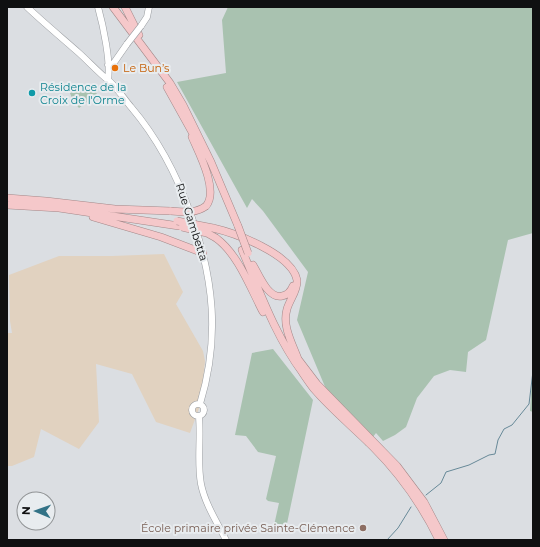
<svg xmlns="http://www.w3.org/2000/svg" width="540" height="547" viewBox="0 0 540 547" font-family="Montserrat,sans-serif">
	<rect width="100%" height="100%" fill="#dbdee2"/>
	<path fill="#e1d2c0" d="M164 254 183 292 176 304 203 351 205 361 201 403 190 433 156 422 132 374 96 364 99 422 79 449 41 429 34 457 12 466H7V333H12L10 321 9 275 59 256H112Z"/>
	<path fill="#a9c2b0" d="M228 7H533V233L508 240 486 340 468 352 466 372 450 370 434 376 417 398 406 427 395 435 383 441 376 433 366 446 344 413 339 420 297 320 308 272 263 211 252 199 247 208 177 82 226 73 222 20Z
		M93 84 97 87 94 90 97 94 79 108 73 101 70 93Z
		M273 349 313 400 285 533 273 530 279 503 268 501 266 499 276 456 258 452 246 436 235 435 252 353Z
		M533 363V412L530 411Z"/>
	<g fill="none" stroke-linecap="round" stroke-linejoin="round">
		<path stroke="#678998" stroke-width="1" d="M426 495 441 483 446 472 469 465 489 455 495 454 498 440 504 429 512 425 529 404 533 371
			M387 540 398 528 411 507"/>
		<g stroke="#9a9da1" stroke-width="7">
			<path id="secondary" d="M27 7C44 23 62 38 79 53 89 62 98 72 108 80 116 86 124 99 131 107 159 140 177 175 191 215 214 279 220 338 200 404
				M98 7C103 25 111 62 108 80
				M141 26 147 17 149 7
				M108 65 113 64 127 44
				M192 410a6 6 0 1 1 12 0a6 6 0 1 1-12 0Z
				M199 417C201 439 197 463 201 484 205 504 217 522 226 540"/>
		</g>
		<g stroke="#a48889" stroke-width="8">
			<path id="highway" d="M113 7 170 83 183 105 211 162 238 226
				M125 7 139 35
				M167 87 197 141
				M192 137C199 153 219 191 206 206
				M7 198 46 201 115 209 171 211
				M7 205 59 208 179 226
				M93 217 161 237 203 253
				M213 228C235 233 292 254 297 280 298 290 290 299 287 309 282 326 292 343 298 359
				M216 238C238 254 250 287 263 312
				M242 250C260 292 275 335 302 372 306 378 310 384 314 389 332 410 353 427 373 447 400 474 422 505 439 540
				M253 265C259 275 268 299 282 296 288 295 291 291 293 286
				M298 359 317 384 397 466 424 502 444 540"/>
		</g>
		<use href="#secondary" stroke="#fff" stroke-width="6"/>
		<use href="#highway" stroke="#f5c8ca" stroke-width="7"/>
		<g stroke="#9a9da1" stroke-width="7" stroke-linecap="butt">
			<path id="secondary-bridge" d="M127 44 141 26"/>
		</g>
		<g stroke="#a48889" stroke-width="8" stroke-linecap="butt">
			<path id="highway-bridge" d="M171 211C183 212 195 214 206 206
				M177 221 213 228
				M238 226 248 253
				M182 227 207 233 216 238"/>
		</g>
		<use href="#secondary-bridge" stroke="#fff" stroke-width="6"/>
		<use href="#highway-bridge" stroke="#f5c8ca" stroke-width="7"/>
	</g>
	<circle fill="#e8710a" stroke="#e8ecef" stroke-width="1.5" cx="115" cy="68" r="4"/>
	<circle fill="#0f9aa8" stroke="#e8ecef" stroke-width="1.5" cx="32" cy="93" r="4"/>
	<circle fill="#8d6e63" stroke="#e8ecef" stroke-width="1.5" cx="363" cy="528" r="4"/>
	<g text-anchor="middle" stroke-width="4" stroke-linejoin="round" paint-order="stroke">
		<g font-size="11" fill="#c56008" stroke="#e8ecef" text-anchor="start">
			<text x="123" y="72">Le Bun’s</text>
		</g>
		<g font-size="11" fill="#0d838f" stroke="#e8ecef" text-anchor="start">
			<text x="40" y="91">Résidence de la<tspan x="40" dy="13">Croix de l'Orme</tspan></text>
		</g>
		<g font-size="11" fill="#0f1011" stroke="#e8ecef">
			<text transform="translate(192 222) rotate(72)" y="4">Rue Gambetta</text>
		</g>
		<g font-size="11" fill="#785e54" stroke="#e8ecef" text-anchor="end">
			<text x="355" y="532">École primaire privée Sainte-Clémence</text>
		</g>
	</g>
	<rect width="540" height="547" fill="none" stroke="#0f1011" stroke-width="16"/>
	<g transform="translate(36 511) rotate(272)"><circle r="19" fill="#e8ecef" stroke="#919496"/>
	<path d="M0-3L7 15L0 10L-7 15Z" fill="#327286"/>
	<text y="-6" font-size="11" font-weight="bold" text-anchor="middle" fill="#0f1011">N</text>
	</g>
</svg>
